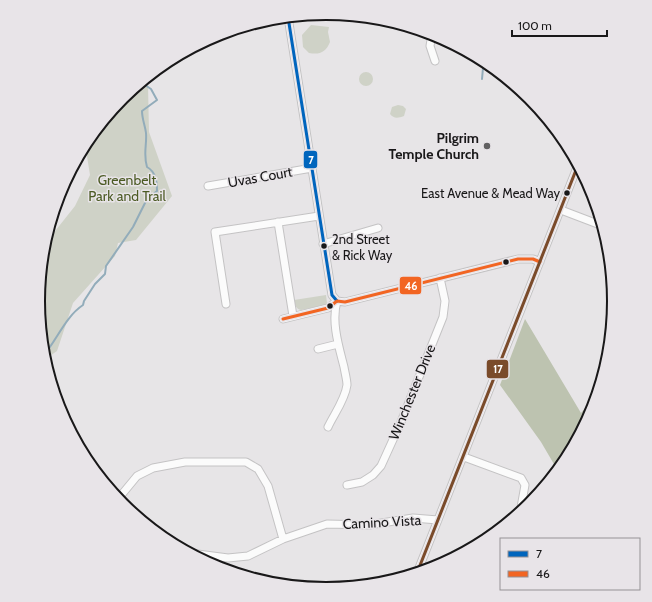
<svg xmlns="http://www.w3.org/2000/svg" width="652" height="602" viewBox="0 0 652 602" font-family="Cabin,sans-serif">
	<rect width="100%" height="100%" fill="#e7e5e7"/>
	<path fill="#cfd2c7" d="M311 25 329 27 328 32 330 42C326 52 320 55 309 53L303 47 302 35Z
		M359 79a7 7 0 1 1 14 0a7 7 0 1 1-14 0Z
		M142 81 148 85 149 132 172 196 136 240 118 243 115 256 73 303 57 351 44 360 38 301 44 245 75 206 90 175 85 144 87 141 123 97Z
		M398 105 403 106 406 109 404 116C398 118 394 119 390 114L392 107Z
		M326 295 327 303 326 305 301 310C296 309 295 305 294 300Z"/>
	<path fill="#bdc3b0" d="M525 319 581 413 598 392 596 399 583 416 586 423 565 461 558 471 541 442 500 385Z"/>
	<g fill="none" stroke-linecap="round" stroke-linejoin="round">
		<path stroke="#92acba" stroke-width="2" d="M482 79 483 68 486 61
			M43 356C57 340 65 317 83 305L84 301 95 284 105 274 106 266 133 227 147 199 157 191C157 182 156 172 147 167 143 154 147 145 146 133 145 125 142 119 142 111L157 100 151 89 145 85 142 81"/>
		<g stroke="#c4c3c4" stroke-width="9">
			<path id="minor" d="M288 17 332 295 337 301
				M432 34 430 46 435 61
				M208 186 312 168
				M561 210 603 226
				M278 222 293 316
				M323 244 378 228
				M226 304 215 232 319 216
				M283 319 328 308 337 301 345 302 518 259H533L540 262
				M318 349 338 344
				M605 369V368
				M328 427C334 414 345 400 347 385 347 380 345 373 344 367 339 347 331 322 337 301
				M464 457 521 478 525 485 520 513
				M347 485 362 482 373 475 381 466 401 422 443 317 445 301 440 278
				M118 499 137 476 153 468 185 462H246L258 469 268 486 283 539
				M190 553 228 558 248 556 283 539 327 524 369 525 413 518 438 520
				M417 573 578 165"/>
		</g>
		<use href="#minor" stroke="#fbfbfb" stroke-width="7"/>
		<g stroke="#e8e4e8" stroke-width="6">
			<path id="bus-1" d="M288 17 332 295 337 301"/>
		</g>
		<g stroke="#e8e4e8" stroke-width="6">
			<path id="bus-2" d="M283 319 328 308 337 301 345 302 518 259H533L540 262"/>
		</g>
		<g stroke="#e8e4e8" stroke-width="6">
			<path id="bus-3" d="M417 573 578 165"/>
		</g>
		<use href="#bus-1" stroke="#0065bd" stroke-width="3"/>
		<use href="#bus-2" stroke="#f26522" stroke-width="3"/>
		<use href="#bus-3" stroke="#7a4b2a" stroke-width="3"/>
	</g>
	<circle fill="#616061" stroke="#e8e4e8" stroke-width="1.5" cx="487" cy="146" r="4"/>
	<g fill="#191819" stroke="#e8e4e8" stroke-width="1.5">
		<circle cx="567" cy="193" r="3.5"/>
		<circle cx="324" cy="246" r="3.5"/>
		<circle cx="506" cy="262" r="3.5"/>
		<circle cx="330" cy="306" r="3.5"/>
	</g>
	<g text-anchor="middle" stroke-width="3" stroke-linejoin="round" paint-order="stroke">
		<g font-size="13" fill="#191819" stroke="#e8e4e8" text-anchor="end">
			<text x="560" y="198">East Avenue &amp; Mead Way</text>
			<text x="332" y="244" text-anchor="start">2nd Street<tspan x="332" dy="16">&amp; Rick Way</tspan></text>
		</g>
		<g font-size="14" font-weight="bold" fill="#191819" stroke="#e8e4e8" text-anchor="end">
			<text x="479" y="143">Pilgrim<tspan x="479" dy="16">Temple Church</tspan></text>
		</g>
		<g font-size="14" fill="#191819" stroke="#e8e4e8">
			<text transform="translate(260 177) rotate(-10)" y="5">Uvas Court</text>
			<text transform="translate(412 392) rotate(-68)" y="5">Winchester Drive</text>
			<text transform="translate(382 522) rotate(-3)" y="5">Camino Vista</text>
		</g>
		<g font-size="14" fill="#4c5b24" stroke="#e8e4e8">
			<text x="127" y="185">Greenbelt<tspan x="127" dy="16">Park and Trail</tspan></text>
		</g>
	</g>
	<path d="M0 0H652V602H0ZM45 301a281 281 0 1 1 562 0a281 281 0 1 1-562 0Z" fill="#e8e4e8" fill-rule="evenodd"/>
	<path fill="none" stroke="#191819" stroke-width="2" d="M45 301a281 281 0 1 1 562 0a281 281 0 1 1-562 0Z"/>
	<g stroke="#e8e4e8" stroke-width="1.5">
		<rect x="303" y="150" width="15" height="19" rx="4" fill="#0065bd"/>
		<rect x="399" y="276" width="23" height="19" rx="4" fill="#f26522"/>
		<rect x="486" y="359" width="23" height="20" rx="4" fill="#7a4b2a"/>
	</g>
	<g font-size="11" text-anchor="middle" font-weight="bold" fill="#fff">
		<text x="311" y="164">7</text>
		<text x="411" y="290">46</text>
		<text x="498" y="373">17</text>
	</g>
	<rect x="500" y="538" width="140" height="52" fill="#e8e4e8" stroke="#959295"/>
	<rect x="508" y="551" width="20" height="6" fill="#0065bd" stroke="#959295"/>
	<text x="536" y="558" font-size="12" fill="#191819">7</text>
	<rect x="508" y="571" width="20" height="6" fill="#f26522" stroke="#959295"/>
	<text x="536" y="578" font-size="12" fill="#191819">46</text>
	<path d="M512 30v6h95v-6" fill="none" stroke="#191819" stroke-width="2"/>
	<text x="518" y="30" font-size="12" fill="#191819" stroke="#e8e4e8" stroke-width="3" paint-order="stroke">100 m</text>
</svg>
